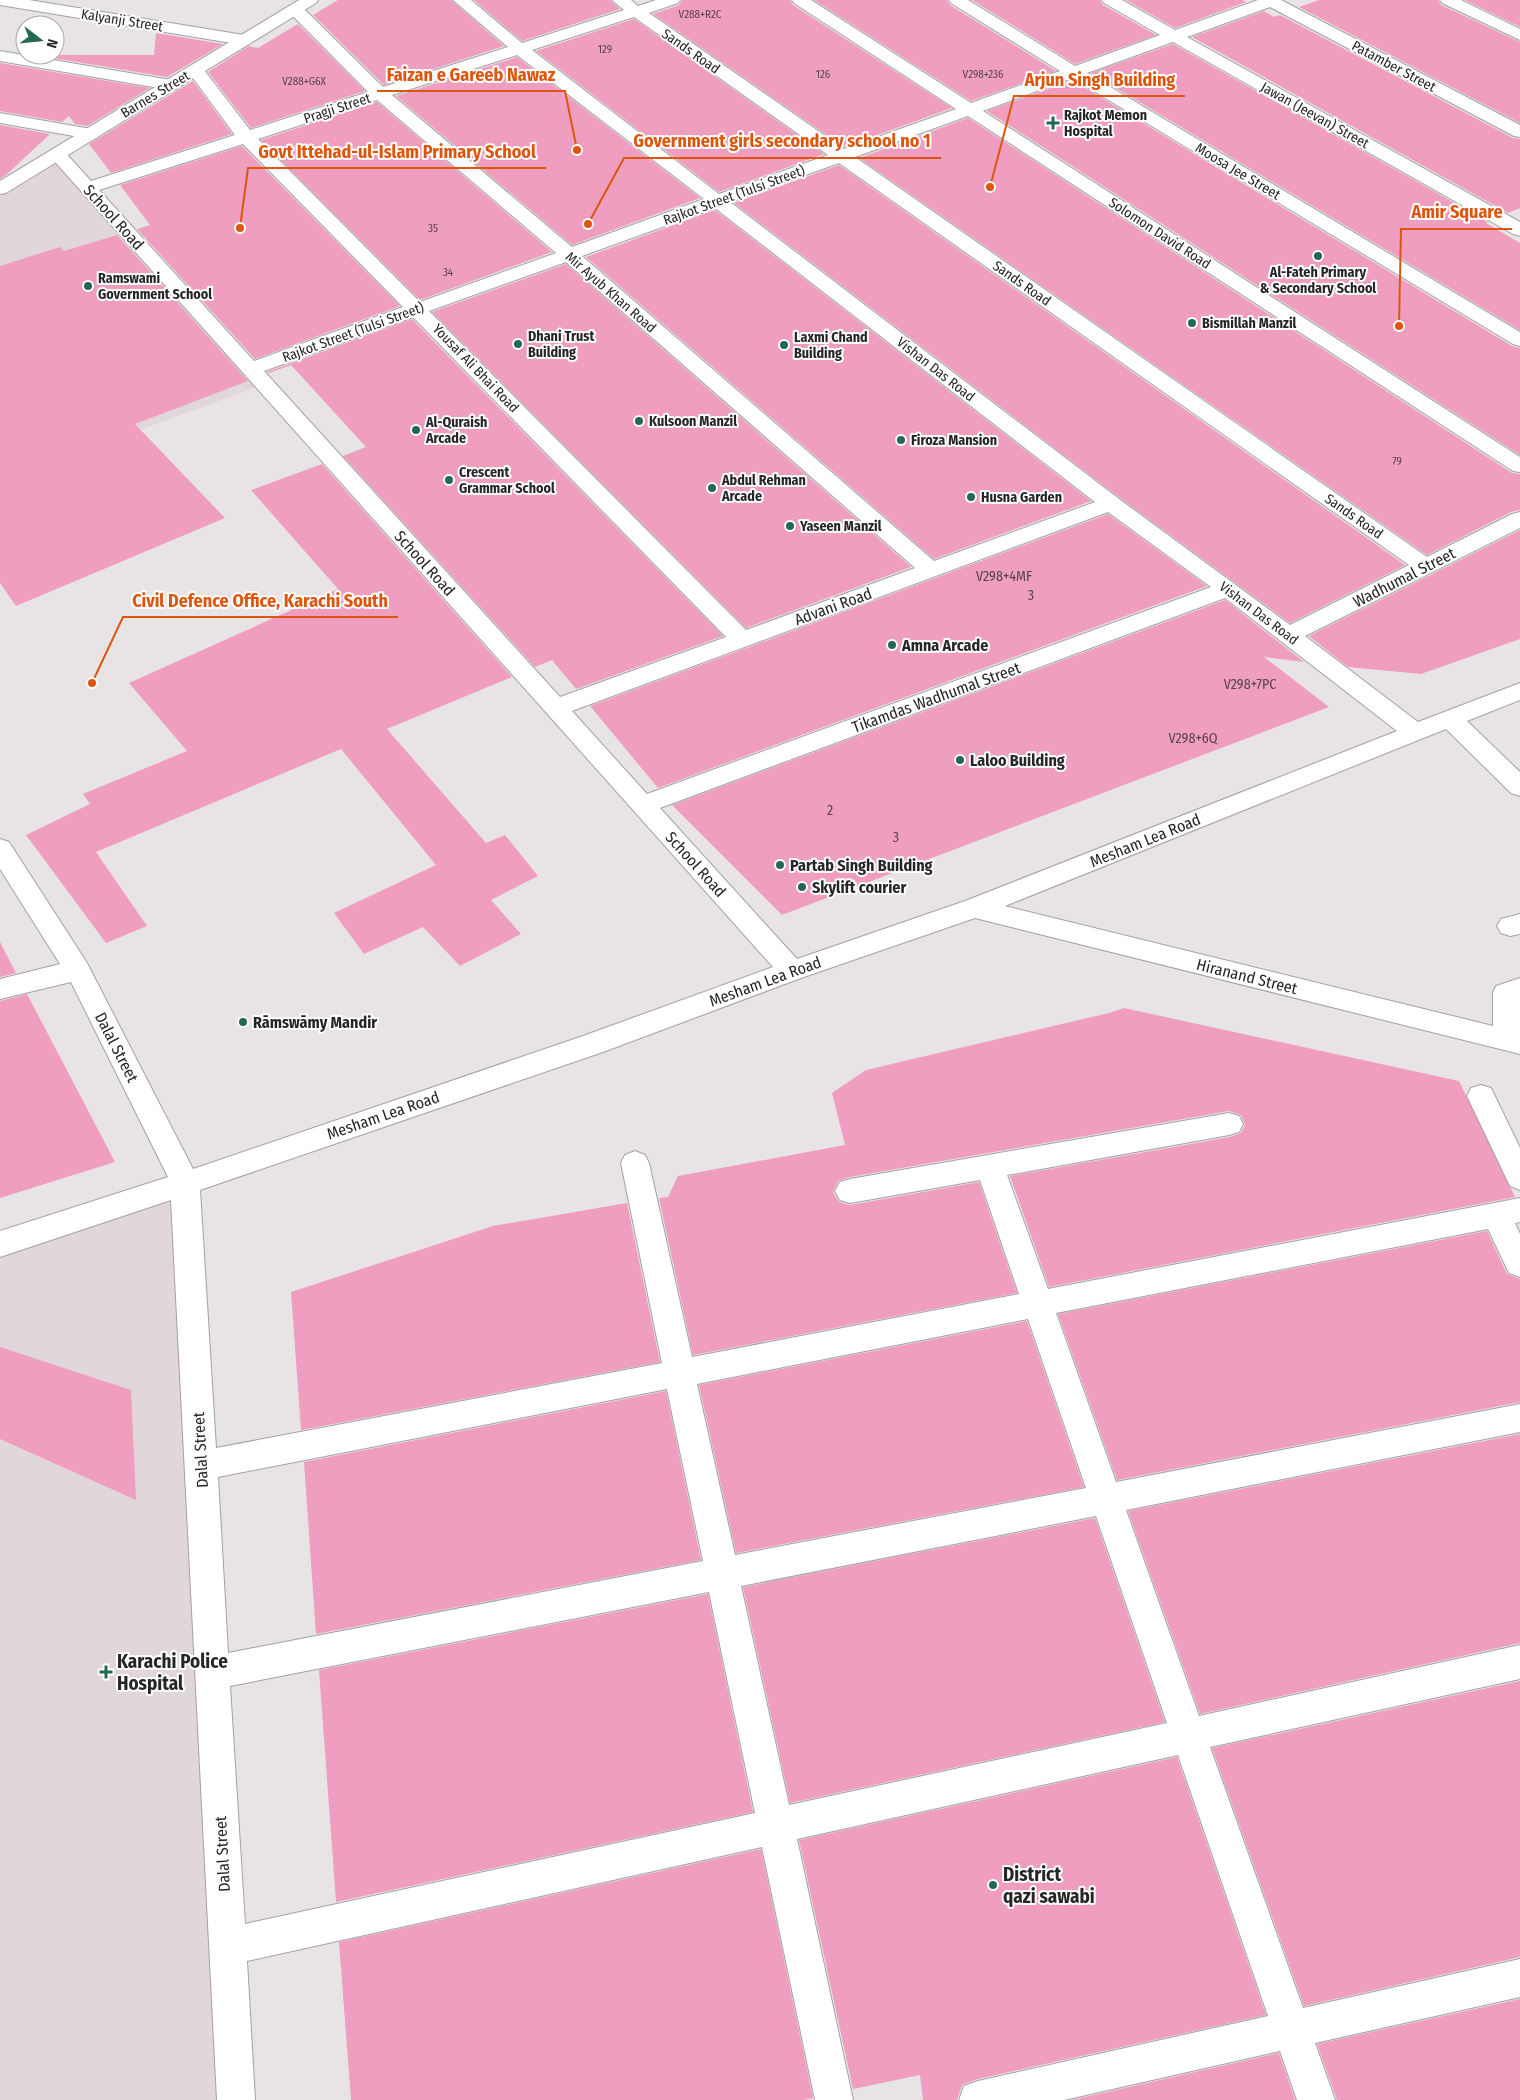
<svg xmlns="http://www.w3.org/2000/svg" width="1520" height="2100" viewBox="0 0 1520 2100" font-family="'Fira Sans Condensed',sans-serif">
	<rect width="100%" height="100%" fill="#e8e4e6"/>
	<path fill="#e1d6da" d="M57 154 264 384 0 482V189Z
		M185 1182 236 2100H0V1244Z"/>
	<path fill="#ef9ec0" d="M338 0H451L504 46 384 85 313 15Z
		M474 0H610L620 9 522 41Z
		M682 0H790L793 5 952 108 844 147 653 14 679 5Z
		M814 0H947L950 5 1056 71 971 101Z
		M972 0H1100L1103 5 1156 35 1075 64Z
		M1126 0H1242L1246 2 1175 28Z
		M1319 0H1438L1441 5 1520 42V123L1299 7Z
		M1465 0H1520V27Z
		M1264 11 1274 17 1280 15 1513 138 1520 139V208L1508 213 1192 37Z
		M634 19 824 154 719 192 536 51Z
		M298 24 365 91 251 128 208 72 249 46 258 48Z
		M156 33 223 44 167 77 35 55H154Z
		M1173 44 1488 222 1486 223 1520 243V330L1091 73Z
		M517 57 700 198 572 245 396 96Z
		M0 63 150 88 87 126 75 124 69 116 62 122 0 111Z
		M1072 80 1512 346 1520 348V455L987 111Z
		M193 81 232 134 111 173 89 144Z
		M377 102 552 252 420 300 261 140Z
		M968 118 1512 473 1520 474V510L1511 512 1427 555 859 158Z
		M0 125 50 134 7 174 0 179Z
		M242 146 400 306 255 359 137 229 150 225 120 185Z
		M839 165 1405 565 1290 623 1120 498 734 203Z
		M715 210 1091 501 934 559 586 257Z
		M117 235 248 381 135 424 225 518 16 606 0 583V266L60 247 64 251Z
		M566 264 911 567 746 628 432 312Z
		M412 319 723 636 576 689 552 660 535 667 343 456 366 447 291 365 269 373 267 372Z
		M322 464 512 677 387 729 486 843 505 835 538 876 491 900 521 934 460 966 423 927 364 954 334 913 436 865 341 749 96 852 147 926 106 943 26 835 90 804 83 794 187 751 129 683 338 589 251 490Z
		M1108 514 1207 586 658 788 590 706Z
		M1520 530V639L1421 674 1348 667 1309 636Z
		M1225 600 1304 662 1264 657 1329 707 782 915 672 805Z
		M0 942 16 973 0 977Z
		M27 994 115 1162 0 1198V1001Z
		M1124 1008 1459 1081 1515 1197 1049 1287 1010 1176 1230 1137 1241 1133 1245 1125 1241 1115 1229 1111 850 1177 838 1181 833 1192 839 1202 850 1205 979 1182 1017 1293 693 1355 659 1198 668 1197 678 1176 845 1145 832 1093 866 1070 1109 1013Z
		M627 1203 660 1362 301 1430 291 1292 493 1226Z
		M1487 1231 1507 1274 1520 1279V1402L1117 1480 1058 1314Z
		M1027 1321 1084 1487 736 1553 699 1385Z
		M0 1347 131 1390 136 1500 0 1439Z
		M666 1391 701 1560 316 1634 304 1462Z
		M1520 1434V1643L1200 1714 1128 1511Z
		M1095 1518 1165 1722 790 1803 743 1587Z
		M708 1594 753 1812 336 1902 319 1670Z
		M1520 1681V1957L1304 2006 1212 1748Z
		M1177 1757 1266 2015 978 2079 962 2085 957 2100H923L920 2075 853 2089 799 1840Z
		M761 1849 813 2098 804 2100H351L339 1942Z
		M1520 1999V2100H1337L1317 2044Z
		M1279 2053 1295 2100H1072Z"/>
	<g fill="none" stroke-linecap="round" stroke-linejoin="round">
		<g stroke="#a4a1a2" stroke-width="2">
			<path id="minor" d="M0 0H29L244 35 250 37 252 40 250 43 244 45 0 5Z
				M453 0H471L522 43 624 10 612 0H631L638 6 656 0H680L678 3 649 13 844 149 956 109 794 3 792 0H811L971 103 1060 71 951 3 949 0H968L1075 66 1160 35 1104 3 1102 0H1122L1175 30 1258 0H1281L1520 125V137L1514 136 1270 7 1187 37 1520 222V236L1513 234 1173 42 1087 73 1520 332V346L1513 344 1072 78 983 111 1520 457V472L1513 471 968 116 855 157 1427 557 1512 514 1520 512V528L1305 636 1418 722 1520 683V700L1467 721 1520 772V796L1511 793 1446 729 1005 906 1493 1026V993L1496 986 1520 978V1054L975 918 801 978 603 1052 200 1190 216 1448 662 1363 621 1163 625 1155 635 1151 645 1155 649 1163 692 1357 1019 1294 980 1180 850 1203 840 1200 835 1191 840 1182 850 1179 1229 1113 1239 1116 1243 1124 1239 1132 1229 1135 1007 1175 1048 1289 1520 1198V1222L1515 1223 1520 1234V1277L1509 1273 1488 1229 1056 1313 1116 1482 1520 1404V1432L1126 1510 1199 1716 1520 1645V1679L1210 1747 1303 2008 1520 1959V1997L1315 2043 1335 2100H1297L1280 2051 1064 2100H959L964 2086 978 2081 1268 2016 1178 1755 797 1839 853 2100H815L762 1847 247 1961 255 2100H217L171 1200 0 1257V1231L168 1177 71 982 0 999V979L60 964 0 869V839L9 842 87 963 193 1169 583 1036 773 967 48 154 51 150 57 149 63 150 91 181 235 135 187 70 189 66H201L250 130 368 92 289 12 287 9 289 6H301L383 87 508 47ZM634 17 828 155 719 194 532 50ZM517 55 704 199 572 247 392 95ZM377 100 556 253 420 302 258 139ZM243 144 403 307 254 361 99 190ZM839 163 1409 565 1290 625 1119 499 730 202ZM715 208 1095 502 934 561 582 256ZM566 262 915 568 746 630 429 311ZM413 317 726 637 560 697 264 371ZM1108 512 1211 587 647 794 572 711ZM1225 598 1397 731 965 901 797 959 660 808ZM1028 1319 1086 1488 735 1555 697 1384ZM667 1389 703 1561 228 1653 218 1477ZM1096 1516 1167 1723 789 1805 741 1586ZM709 1592 755 1813 245 1924 230 1686Z
				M1440 0H1461L1520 29V40L1442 3Z
				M0 51 171 80 177 81 179 85 177 89 171 90 0 61Z
				M0 113 91 129 97 130 100 134 97 138 91 139 0 123Z
				M1520 914V934L1510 936 1501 933 1497 926 1501 919Z
				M1481 1085 1491 1088 1520 1148V1190L1510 1186 1467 1096 1471 1088Z"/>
		</g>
		<g stroke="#a4a1a2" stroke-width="2">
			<path id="major" d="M299 0H318L316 3 6 193 0 194V181Z"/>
		</g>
		<use href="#minor" fill="#fff" fill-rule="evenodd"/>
		<use href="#major" fill="#fff" fill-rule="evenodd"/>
	</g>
	<g fill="#256756" stroke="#fff" stroke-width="2">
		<path d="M1050.5 115.5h5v5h5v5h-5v5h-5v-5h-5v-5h5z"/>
		<circle cx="1318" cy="256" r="5"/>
		<circle cx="88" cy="286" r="5"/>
		<circle cx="1192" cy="323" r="5"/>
		<circle cx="518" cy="344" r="5"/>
		<circle cx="784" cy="345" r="5"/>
		<circle cx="639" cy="421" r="5"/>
		<circle cx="416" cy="430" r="5"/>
		<circle cx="901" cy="440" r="5"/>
		<circle cx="449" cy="480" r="5"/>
		<circle cx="712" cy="488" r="5"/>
		<circle cx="971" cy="497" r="5"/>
		<circle cx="790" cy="526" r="5"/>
		<circle cx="892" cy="645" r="5"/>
		<circle cx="960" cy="760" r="5"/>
		<circle cx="780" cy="865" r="5"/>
		<circle cx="802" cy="887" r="5"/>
		<circle cx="243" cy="1022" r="5"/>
		<path d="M103.5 1664.5h5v5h5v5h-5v5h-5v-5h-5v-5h5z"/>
		<circle cx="993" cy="1885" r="5"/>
	</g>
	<g text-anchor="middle" stroke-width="4" stroke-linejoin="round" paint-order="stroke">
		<g font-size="11" fill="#59444c">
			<text x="700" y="18">V288+R2C</text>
			<text x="605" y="53">129</text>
			<text x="823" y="78">126</text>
			<text x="983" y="78">V298+236</text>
			<text x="304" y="85">V288+G6X</text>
			<text x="433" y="232">35</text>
			<text x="448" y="276">34</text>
			<text x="1397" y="465">79</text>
		</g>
		<g font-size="14" fill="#272626" stroke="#fff">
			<text transform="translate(122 20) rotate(9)" y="5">Kalyanji Street</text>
			<text transform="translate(691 51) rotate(35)" y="5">Sands Road</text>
			<text transform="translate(1394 66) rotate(28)" y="5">Patamber Street</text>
			<text transform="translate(155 94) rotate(-31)" y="5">Barnes Street</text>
			<text transform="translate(337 108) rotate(-18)" y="5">Pragji Street</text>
			<text transform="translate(1315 115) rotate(29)" y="5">Jawan (Jeevan) Street</text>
			<text transform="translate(1238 171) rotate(31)" y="5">Moosa Jee Street</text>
			<text transform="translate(734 195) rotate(-20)" y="5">Rajkot Street (Tulsi Street)</text>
			<text transform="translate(1160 233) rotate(33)" y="5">Solomon David Road</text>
			<text transform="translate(1022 283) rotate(35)" y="5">Sands Road</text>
			<text transform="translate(611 292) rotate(41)" y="5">Mir Ayub Khan Road</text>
			<text transform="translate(353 332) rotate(-20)" y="5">Rajkot Street (Tulsi Street)</text>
			<text transform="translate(476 368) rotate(46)" y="5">Yousaf Ali Bhai Road</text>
			<text transform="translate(936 369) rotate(38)" y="5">Vishan Das Road</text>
			<text transform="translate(1354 516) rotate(35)" y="5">Sands Road</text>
			<text transform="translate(1259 613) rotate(37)" y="5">Vishan Das Road</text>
		</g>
		<g font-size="14" font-weight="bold" fill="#272626" stroke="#fff" text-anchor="start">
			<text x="1064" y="120">Rajkot Memon<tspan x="1064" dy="16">Hospital</tspan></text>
			<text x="1318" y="277" text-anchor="middle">Al-Fateh Primary<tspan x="1318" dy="16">&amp; Secondary School</tspan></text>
			<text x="98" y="283">Ramswami<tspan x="98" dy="16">Government School</tspan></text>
			<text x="1202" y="328">Bismillah Manzil</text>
			<text x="528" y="341">Dhani Trust<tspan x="528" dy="16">Building</tspan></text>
			<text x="794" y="342">Laxmi Chand<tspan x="794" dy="16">Building</tspan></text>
			<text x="649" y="426">Kulsoon Manzil</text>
			<text x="426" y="427">Al-Quraish<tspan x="426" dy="16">Arcade</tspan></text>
			<text x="911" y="445">Firoza Mansion</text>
			<text x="459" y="477">Crescent<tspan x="459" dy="16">Grammar School</tspan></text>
			<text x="722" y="485">Abdul Rehman<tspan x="722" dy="16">Arcade</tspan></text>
			<text x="981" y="502">Husna Garden</text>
			<text x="800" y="531">Yaseen Manzil</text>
		</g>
		<g font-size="14" fill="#59444c">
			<text x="1004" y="581">V298+4MF</text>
			<text x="1031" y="600">3</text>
			<text x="1250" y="689">V298+7PC</text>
			<text x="1193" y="743">V298+6Q</text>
			<text x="830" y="815">2</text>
			<text x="896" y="842">3</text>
		</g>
		<g font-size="16" fill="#272626" stroke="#fff">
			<text transform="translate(114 217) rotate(48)" y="6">School Road</text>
			<text transform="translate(425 563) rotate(48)" y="6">School Road</text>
			<text transform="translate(1404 577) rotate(-27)" y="6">Wadhumal Street</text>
			<text transform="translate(833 606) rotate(-20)" y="6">Advani Road</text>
			<text transform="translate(936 697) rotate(-20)" y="6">Tikamdas Wadhumal Street</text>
			<text transform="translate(1145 840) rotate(-22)" y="6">Mesham Lea Road</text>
			<text transform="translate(696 864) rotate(48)" y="6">School Road</text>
			<text transform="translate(1247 976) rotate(14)" y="6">Hiranand Street</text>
			<text transform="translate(765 981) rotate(-20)" y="6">Mesham Lea Road</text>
			<text transform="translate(117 1047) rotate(63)" y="6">Dalal Street</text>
			<text transform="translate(383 1115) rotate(-19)" y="6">Mesham Lea Road</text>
			<text transform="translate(200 1450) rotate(-93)" y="6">Dalal Street</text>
			<text transform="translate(222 1854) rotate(-93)" y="6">Dalal Street</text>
		</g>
		<g font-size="16" font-weight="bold" fill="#272626" stroke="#fff" text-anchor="start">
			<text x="902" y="651">Amna Arcade</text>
			<text x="970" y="766">Laloo Building</text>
			<text x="790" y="871">Partab Singh Building</text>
			<text x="812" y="893">Skylift courier</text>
			<text x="253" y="1028">Rāmswāmy Mandir</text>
		</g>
		<g font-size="19" font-weight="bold" fill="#272626" stroke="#fff" text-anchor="start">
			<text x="117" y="1668">Karachi Police<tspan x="117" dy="22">Hospital</tspan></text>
			<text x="1003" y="1881">District<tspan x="1003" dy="22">qazi sawabi</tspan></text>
		</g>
	</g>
	<path fill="none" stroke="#de560d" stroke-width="2" d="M577 150L565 91H377M990 187L1014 96H1185M588 224L624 158H941M240 228L248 168H546M1399 326L1401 229H1512M92 683L123 617H398"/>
	<g fill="#de560d" stroke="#fff" stroke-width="2">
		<circle cx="577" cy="150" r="5"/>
		<circle cx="990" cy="187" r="5"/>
		<circle cx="588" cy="224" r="5"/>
		<circle cx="240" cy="228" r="5"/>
		<circle cx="1399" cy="326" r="5"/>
		<circle cx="92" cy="683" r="5"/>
	</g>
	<g font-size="18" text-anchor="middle" font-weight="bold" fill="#de560d" stroke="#fff" stroke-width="4" stroke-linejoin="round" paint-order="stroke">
		<text x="471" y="81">Faizan e Gareeb Nawaz</text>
		<text x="1100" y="86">Arjun Singh Building</text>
		<text x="782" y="147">Government girls secondary school no 1</text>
		<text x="397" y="158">Govt Ittehad-ul-Islam Primary School</text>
		<text x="1457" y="218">Amir Square</text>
		<text x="260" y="607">Civil Defence Office, Karachi South</text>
	</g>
	<g transform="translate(40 40) rotate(106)"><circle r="24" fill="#ffffff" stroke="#a9a8a8"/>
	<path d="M0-4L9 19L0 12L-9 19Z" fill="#256756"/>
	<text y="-8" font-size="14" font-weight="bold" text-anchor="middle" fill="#272626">N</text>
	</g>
</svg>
